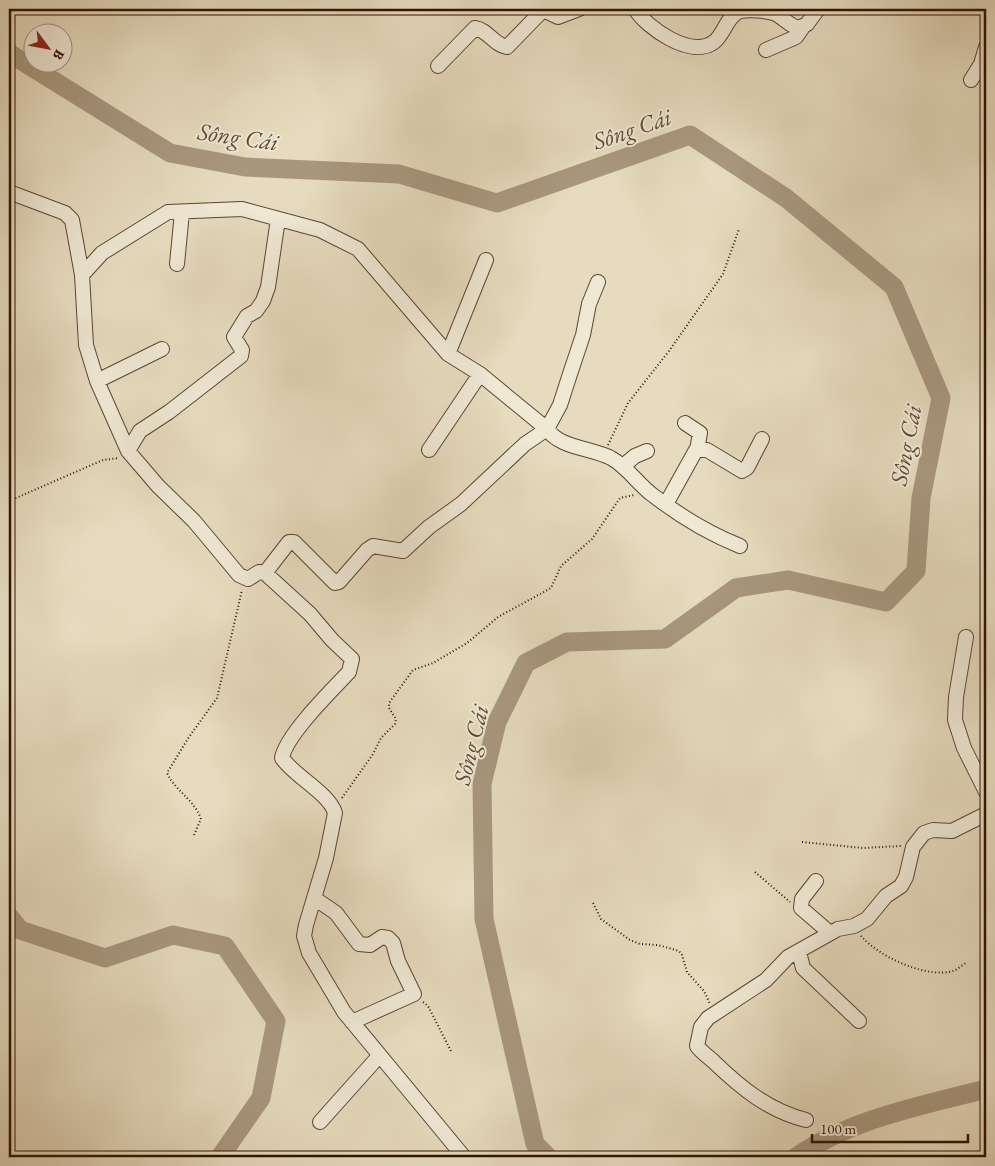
<svg xmlns="http://www.w3.org/2000/svg" width="995" height="1166" viewBox="0 0 995 1166" font-family="'EB Garamond',serif">
	<rect width="100%" height="100%" fill="#e6dbbe"/>
	<filter id="stains"><feTurbulence type="fractalNoise" baseFrequency=".004" numOctaves="4"/><feColorMatrix values="0 0 0 0 .2 0 0 0 0 .09 0 0 0 0 .02 0 0 0 .5 -.17"/></filter>
	<radialGradient id="worn" r=".72"><stop offset=".6" stop-color="#630" stop-opacity="0"/><stop offset="1" stop-color="#630" stop-opacity=".3"/></radialGradient>
	<g fill="none" stroke-linecap="round" stroke-linejoin="round">
		<path stroke="#a8977e" stroke-width="19" d="M9 53 170 153 245 167 399 174 497 203 690 135 786 198 894 287 941 398 921 498 916 571 886 602 788 580 736 588 665 639 567 642 526 663 497 722 482 784 484 919 535 1144 548 1157
			M9 916 20 930 105 958 173 935 225 946 276 1021 261 1098 220 1157
			M796 1157C853 1118 921 1106 986 1089"/>
		<g stroke="#5d4531" stroke-width="16">
			<path id="minor" d="M635 9C647 28 691 59 714 42 724 35 728 13 741 11 750 9 768 11 776 14 784 18 789 26 799 28L807 24 818 9
				M766 50 796 37 803 27
				M438 66 475 28C488 30 494 45 507 47L543 10 558 17 579 9
				M971 80 981 64 986 47
				M9 192 65 213 72 220 82 275 86 345 97 381 128 451 158 486 194 521 239 575 248 579 259 572 265 573 310 614 332 640 352 659 349 672C332 690 286 735 282 758 294 776 329 793 335 813L326 858 306 925 304 936 309 953 344 1012 464 1157
				M177 264 182 212
				M82 275 102 253 168 212 242 209 320 230 358 249 448 354 480 374 547 429C559 448 592 448 611 458 629 468 638 485 654 496 680 516 710 534 740 546
				M448 354 486 260
				M97 381 162 349
				M685 423 700 433 697 450
				M429 450 480 374
				M128 451 140 431 169 412 241 356 242 350 234 337 247 316 256 311 263 301 268 287 278 219
				M623 466 635 456 647 451
				M666 504 696 450H707L742 471 747 468 762 439
				M265 573 289 542H294L335 583 339 582 367 550 373 546 403 551 429 527 461 504 525 444 547 429 560 405 570 374 583 335 589 304 598 282
				M966 637 956 697 955 720 964 748 986 792
				M816 881 802 899 801 908 830 933
				M314 898 336 913 359 944 370 945 382 937 388 938 393 943 398 961 414 994 352 1022
				M799 952 803 968 859 1021
				M806 1120C769 1111 741 1088 714 1062 709 1057 701 1052 697 1046L701 1027 708 1018 766 980 788 957 838 929 854 926 867 919 886 896 901 886 906 877 913 847 924 833 933 830 952 831 986 814
				M320 1122 379 1056"/>
		</g>
		<path stroke="#2f1302" stroke-width="2" stroke-dasharray="1 2.5" stroke-linecap="butt" d="M608 445 628 403 669 351 723 274 739 229
			M9 501 103 460 119 458
			M342 798 373 754 381 738 395 724 396 719 389 708V703L413 670 433 663 467 643 498 617 551 588 561 566 592 539 620 498 634 495
			M194 835 201 819C194 799 176 792 167 773L189 737 217 698 242 590
			M802 842 863 848 901 846
			M755 872 790 902
			M593 903 601 919 630 940 640 944 658 945 679 951 682 955 687 972 704 991 710 1004
			M861 936C878 956 926 979 953 971 957 970 962 965 966 963
			M423 1002 428 1006 451 1051"/>
		<use href="#minor" stroke="#efe8d5" stroke-width="14"/>
	</g>
	<g text-anchor="middle" stroke-width="4" stroke-linejoin="round" paint-order="stroke">
		<g font-size="24" font-style="italic" fill="#5f4834" stroke="#efe8d5">
			<text transform="translate(632 129) rotate(-19)" y="8">Sông Cái</text>
			<text transform="translate(238 137) rotate(8)" y="8">Sông Cái</text>
			<text transform="translate(906 445) rotate(-79)" y="8">Sông Cái</text>
			<text transform="translate(471 745) rotate(-76)" y="8">Sông Cái</text>
		</g>
	</g>
	<rect width="995" height="1166" fill="none" stroke="#e6dbbe" stroke-width="30"/>
	<rect x="10" y="10" width="975" height="1146" fill="none" stroke="#2f1302" stroke-width="2.5"/>
	<rect x="15" y="15" width="965" height="1136" fill="none" stroke="#2f1302"/>
	<g transform="translate(48 48) rotate(122)"><circle r="24" fill="#efe8d5" stroke="#a29381"/>
	<path d="M0-4L9 19L0 12L-9 19Z" fill="#8f2418"/>
	<text y="-8" font-size="14" font-weight="bold" text-anchor="middle" fill="#2f1302">B</text>
	</g>
	<path d="M812 1134v8h156v-8" fill="none" stroke="#2f1302" stroke-width="2.5"/>
	<text x="820" y="1134" font-size="15" fill="#2f1302" stroke="#efe8d5" stroke-width="4" paint-order="stroke">100 m</text>
	<rect width="100%" height="100%" filter="url(#stains)"/>
	<rect width="100%" height="100%" fill="url(#worn)"/>
</svg>
